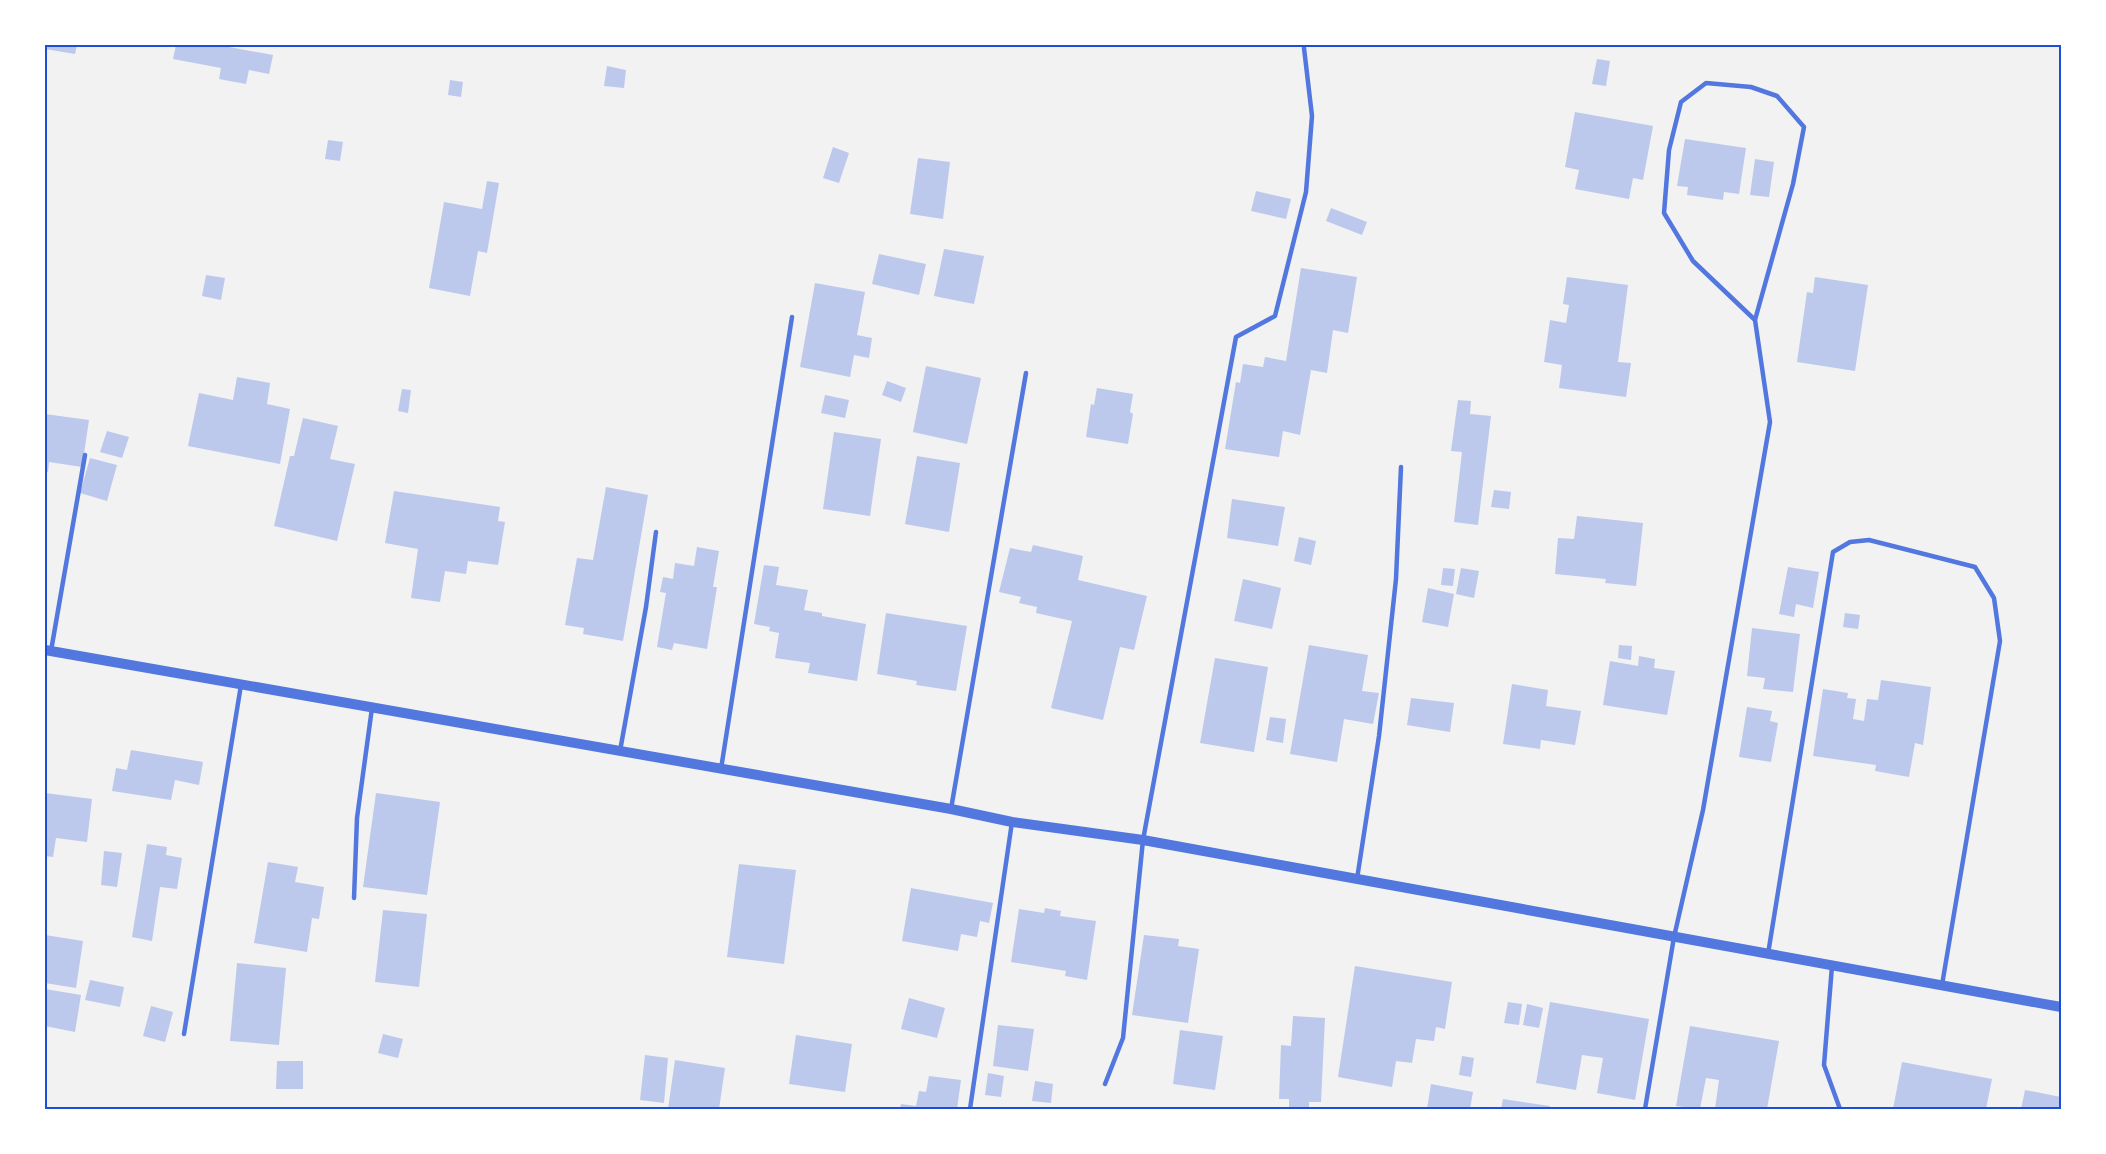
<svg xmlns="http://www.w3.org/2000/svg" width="2106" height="1154" viewBox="0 0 2106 1154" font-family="'Fira Sans',sans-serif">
	<rect width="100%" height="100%" fill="#f2f2f2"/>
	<path fill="#bdc9ec" d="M45 45H77L75 54 45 49Z
		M176 45H218L273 55 269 74 249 70 246 84 219 79 221 68 173 59Z
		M1597 59 1610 61 1606 86 1592 84Z
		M607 66 626 70 624 88 604 86Z
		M450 80 463 82 461 97 448 95Z
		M1575 112 1653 126 1643 180 1633 178 1629 199 1575 189 1579 170 1565 167Z
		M1685 139 1746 148 1739 194 1724 192 1723 200 1687 195 1688 187 1677 186Z
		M328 140 343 142 340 161 325 159Z
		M833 147 849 153 839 183 823 178Z
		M918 158 950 162 943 219 910 214Z
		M1755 159 1774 162 1769 197 1750 195Z
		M487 181 499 183 487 253 478 251 470 296 429 288 444 202 482 209Z
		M1256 191 1291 199 1286 219 1251 211Z
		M1331 208 1367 222 1362 235 1326 221Z
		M944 249 984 256 974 304 934 296Z
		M879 254 926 264 919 295 872 284Z
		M1301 268 1357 277 1348 333 1333 330 1327 373 1311 370 1300 435 1283 431 1279 457 1225 449 1236 382 1240 383 1243 364 1263 367 1265 357 1286 361Z
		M206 275 225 278 221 300 202 296Z
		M1567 277 1628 285 1618 362 1631 363 1626 397 1559 388 1562 365 1544 362 1550 320 1566 323 1569 305 1563 304Z
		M1815 277 1868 285 1855 371 1797 362 1807 292 1813 293Z
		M815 283 865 292 857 335 872 338 869 358 854 355 850 377 800 367Z
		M926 366 981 378 967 444 913 432Z
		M237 377 270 383 267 404 290 409 280 464 188 446 199 393 233 400Z
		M887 381 906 388 901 402 882 395Z
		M1097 388 1133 394 1130 412 1133 414 1128 444 1086 437 1091 404 1094 405Z
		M402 389 411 390 408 413 398 411Z
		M825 395 849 400 845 418 821 413Z
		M1458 400 1471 401 1470 414 1491 416 1478 525 1454 522 1462 452 1451 451Z
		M45 414 89 420 82 467 49 462 48 472H45Z
		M303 418 338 426 330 459 355 464 337 541 274 526 290 456H294Z
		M107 431 129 437 122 458 100 452Z
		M834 432 881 439 870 516 823 509Z
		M917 456 960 463 949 532 905 524Z
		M90 458 117 465 107 501 80 493Z
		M606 487 648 495 623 641 583 634 584 628 565 625 577 558 593 560Z
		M1494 490 1511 492 1509 509 1491 507Z
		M394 491 500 507 498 521 505 522 498 565 468 561 466 574 445 571 440 602 411 598 418 549 385 543Z
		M1232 499 1285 507 1278 546 1227 538Z
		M1577 516 1643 523 1636 586 1605 583 1606 579 1555 574 1558 538 1574 539Z
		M1299 537 1316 541 1311 565 1294 561Z
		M1033 545 1083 556 1078 580 1147 596 1134 650 1120 647 1103 720 1051 708 1072 621 1036 613 1037 607 1019 603 1021 597 999 592 1010 548 1031 552Z
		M697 547 719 551 713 587H717L707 649 674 643 672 650 657 647 666 593 660 592 663 577 673 579 675 563 694 566Z
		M764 565 779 567 776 585 808 590 804 610 822 613V616L866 624 857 681 808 673 810 663 775 658 779 633 769 631 770 627 754 624Z
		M1788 567 1819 572 1813 608 1796 604 1794 617 1779 614Z
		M1443 568 1455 569 1453 586 1441 585Z
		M1461 568 1479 571 1474 598 1456 594Z
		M1243 579 1281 588 1272 629 1234 621Z
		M1428 588 1454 594 1448 627 1422 622Z
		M886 613 967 626 956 691 916 685 917 681 877 674Z
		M1845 613 1860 615 1858 629 1843 627Z
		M1752 628 1800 634 1793 692 1763 689 1765 678 1747 676Z
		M1309 645 1368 655 1362 691 1379 693 1373 724 1344 719 1337 762 1290 754Z
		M1619 645 1632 646 1631 660 1618 658Z
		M1639 656 1655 659 1654 668 1675 671 1667 715 1603 705 1610 661 1638 666Z
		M1215 658 1268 667 1254 752 1200 743Z
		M1881 680 1931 687 1923 745 1915 743 1909 777 1875 771 1876 765 1813 756 1823 689 1848 693 1847 698 1856 699 1853 719 1864 721 1867 699 1878 700Z
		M1512 684 1548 690 1546 706 1581 711 1575 745 1541 740 1540 749 1503 744Z
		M1411 698 1454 703 1450 732 1407 725Z
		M1747 707 1772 711 1770 721 1778 723 1771 762 1739 757Z
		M1270 717 1286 719 1283 743 1266 740Z
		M131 750 203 762 199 785 175 780 171 800 112 791 116 768 127 770Z
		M45 793 92 799 87 842 56 838 53 857 45 856Z
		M376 793 440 802 427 895 363 887Z
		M147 844 167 847 166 855 182 858 177 889 160 887 152 941 132 937Z
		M104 851 122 853 117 887 101 885Z
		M268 862 298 867 295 882 324 887 319 919 312 918 307 952 254 943Z
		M739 864 796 870 784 964 727 957Z
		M911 888 993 903 989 923 980 921 977 937 961 934 958 951 902 941Z
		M1045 908 1061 911 1060 916 1096 921 1087 980 1065 976 1066 971 1011 962 1019 909 1044 913Z
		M383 910 427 914 419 987 375 982Z
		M45 935 83 941 76 988 45 983Z
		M1144 935 1179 939 1178 946 1199 949 1188 1023 1132 1015Z
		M237 963 286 968 279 1045 230 1041Z
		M1355 966 1452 982 1445 1029 1436 1027 1434 1041 1416 1039 1412 1063 1396 1061 1392 1087 1338 1077Z
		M90 980 124 987 120 1007 85 1000Z
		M45 989 81 995 75 1032 45 1026Z
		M909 998 945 1008 937 1038 901 1029Z
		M1508 1002 1522 1004 1519 1025 1504 1023Z
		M1550 1002 1649 1019 1635 1100 1597 1093 1603 1058 1582 1055 1576 1090 1536 1083Z
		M1527 1004 1543 1008 1539 1028 1523 1025Z
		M151 1006 173 1012 165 1042 143 1036Z
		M1293 1016 1325 1018 1321 1102H1309V1109L1289 1108V1099H1279L1281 1045 1291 1046Z
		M998 1025 1034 1029 1028 1071 993 1066Z
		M1690 1026 1779 1041 1767 1109H1715L1719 1080 1706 1078 1700 1109 1676 1106Z
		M1180 1030 1223 1036 1215 1090 1173 1084Z
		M383 1034 403 1039 398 1058 378 1053Z
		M796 1035 852 1044 845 1092 789 1084Z
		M645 1055 668 1058 664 1103 640 1100Z
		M1462 1056 1474 1058 1471 1077 1459 1075Z
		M675 1060 725 1068 719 1109H668Z
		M277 1061H303V1089H276Z
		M1902 1062 1992 1079 1986 1109H1893Z
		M988 1073 1004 1076 1001 1097 985 1095Z
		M929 1076 961 1080 957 1109H900L901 1104 916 1106 919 1091 926 1092Z
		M1035 1081 1053 1084 1051 1103 1032 1101Z
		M1431 1084 1473 1092 1470 1109H1427Z
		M2025 1090 2061 1097V1109H2021Z
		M1503 1099 1550 1106 1549 1109H1501Z"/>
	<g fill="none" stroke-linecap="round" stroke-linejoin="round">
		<path stroke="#5277de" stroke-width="4.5" d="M51 651 85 455
			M620 751 646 607 656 532
			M721 769 792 317
			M951 809 1026 373
			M1357 879 1379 736 1396 579 1401 467
			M354 898 357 818 372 708
			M1768 954 1833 552 1850 542 1869 540 1975 567 1994 598 2000 641 1942 985
			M1832 966 1824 1065 1840 1109
			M184 1034 241 685
			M1105 1084 1123 1038 1143 840 1236 337 1275 316 1306 192 1312 116 1304 48
			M970 1109 1012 822
			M1645 1109 1674 937 1703 810 1770 422 1755 320 1793 184 1804 127 1777 96 1751 87 1706 83 1681 102 1669 150 1664 213 1693 261 1755 320"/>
		<path stroke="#5277de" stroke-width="10" d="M45 650 951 809 1012 822 1143 840 2061 1007"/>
	</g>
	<rect width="2106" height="1154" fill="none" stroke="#ffffff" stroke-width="93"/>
	<rect x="46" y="46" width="2014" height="1062" fill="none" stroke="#1d4ed8" stroke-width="2"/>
</svg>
